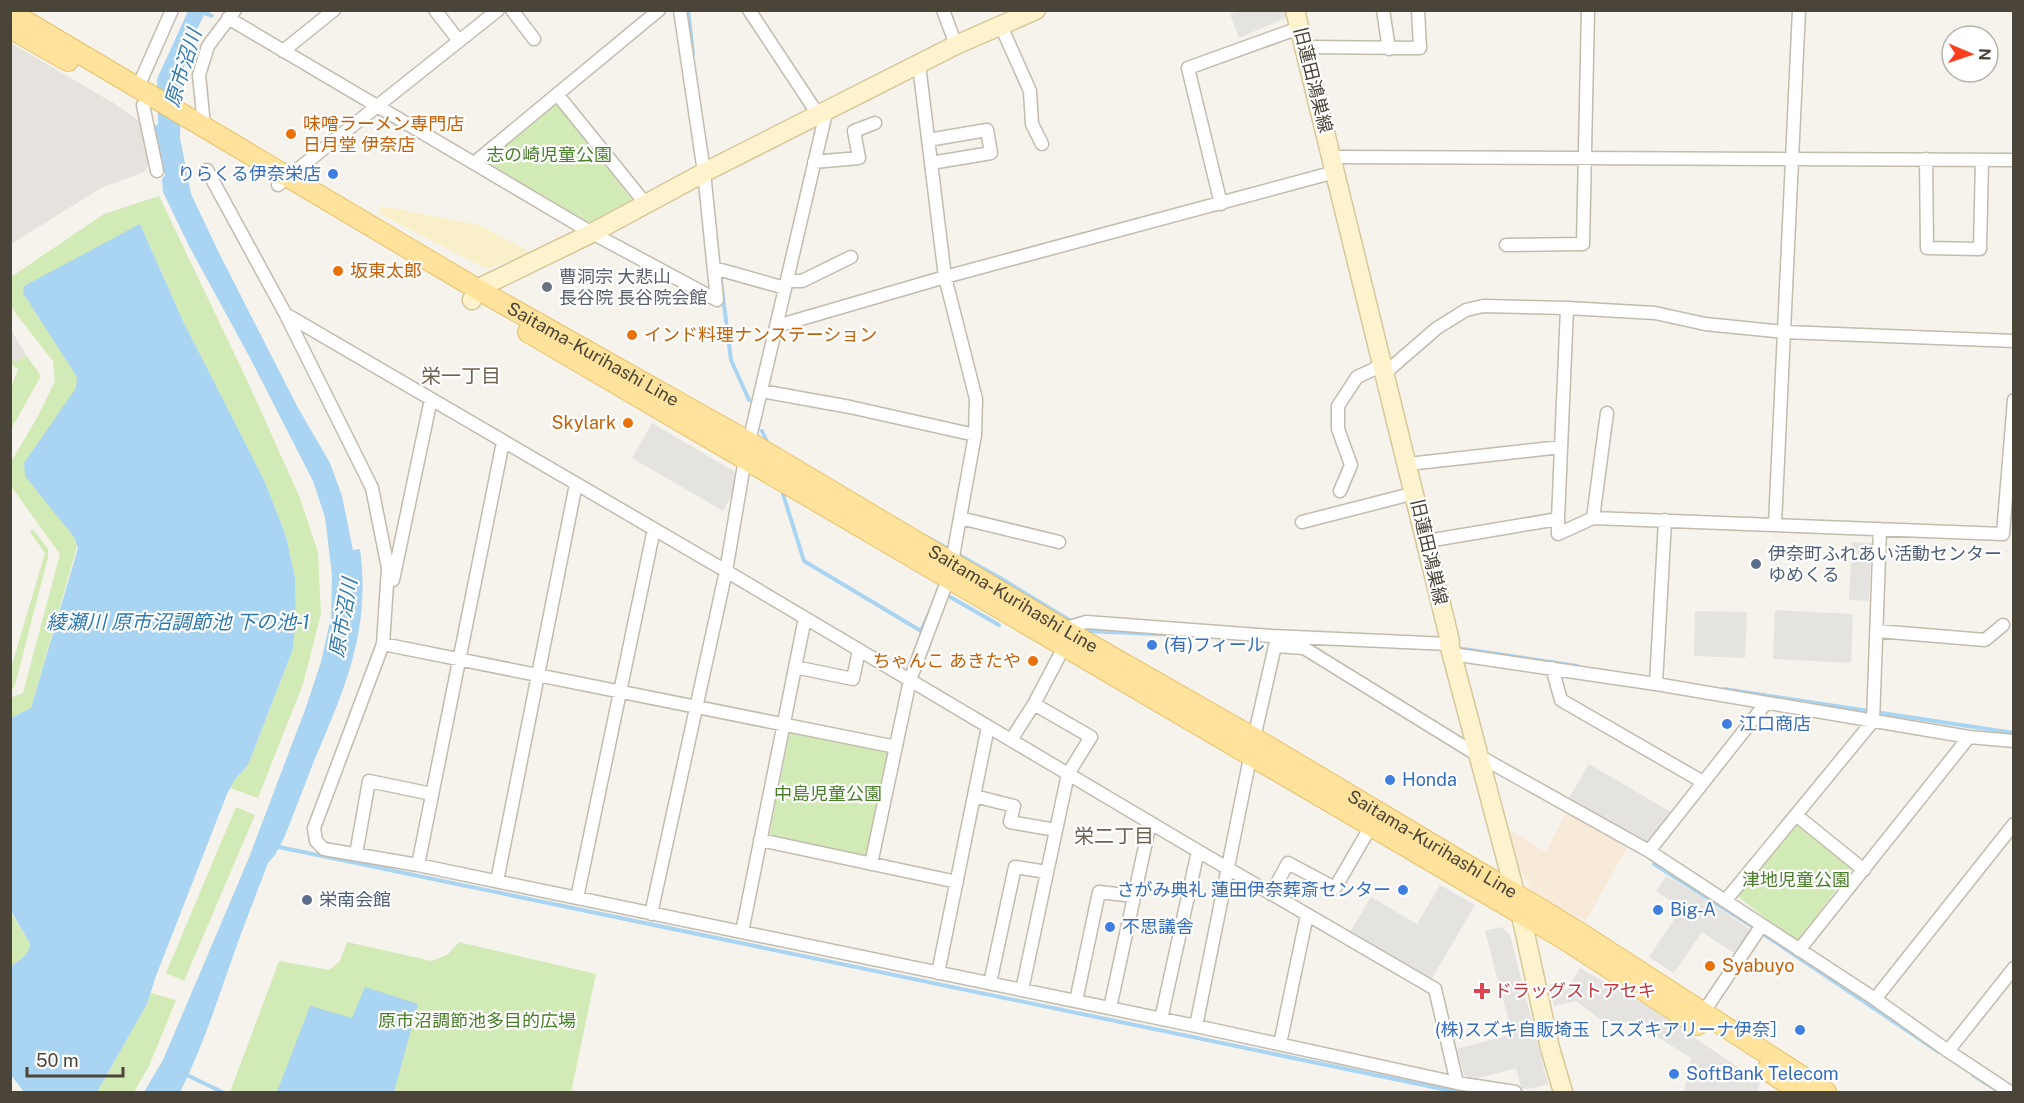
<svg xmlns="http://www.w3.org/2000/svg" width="2024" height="1103" viewBox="0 0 2024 1103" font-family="'Public Sans','Noto Sans JP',sans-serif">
	<rect width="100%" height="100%" fill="#f6f3ec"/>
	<path fill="#f7ead8" d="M1567 811 1627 848 1586 920 1548 902 1533 892 1519 869 1509 829 1546 852Z"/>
	<path fill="#e6e2dd" d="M11 43 115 104 141 122 150 162 144 172 101 188 11 244Z
		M10 329 27 356 14 363 11 359Z"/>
	<path fill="#d2eab5" d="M555 101 633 201 592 226 484 160Z
		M159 196 246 378 300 498 318 552 321 614 303 684 258 798 230 788 235 779 248 765 293 649 296 612 295 578 286 536 265 482 183 321 140 224 23 293 78 377 76 388 74 537 77 547 31 708 11 718 10 698 23 693 60 554 11 486V462L38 416 55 381 53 361 13 310 11 303V277L104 214Z
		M27 356 41 376 11 429V388L18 369 11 365V362L12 360 15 362Z
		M33 529 48 549V557L15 685 11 691V668L45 553 30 532Z
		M790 731 888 750 867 858 769 838Z
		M236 807 255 815 184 981 166 973Z
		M1796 819 1855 865 1797 942 1737 896Z
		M10 911 30 944C29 955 20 960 11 966Z
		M347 942 432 961 447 955 459 942 596 974 571 1092H230L279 961 329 970 340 961Z
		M151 993 176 1000 149 1066 134 1092H97L147 1004Z"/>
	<path fill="#f9efc9" d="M381 206 479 225 532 253 487 269 378 213Z"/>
	<path fill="#e5e3e0" d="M1288 10 1290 16 1239 38 1230 14 1238 11Z
		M652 423 735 472 733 492 723 511 632 458Z
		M1852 542 1872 543 1869 601 1849 600Z
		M1775 610 1853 614 1851 663 1773 659Z
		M1695 611 1747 612 1745 658 1694 656Z
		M1589 764 1671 812 1647 844 1569 798Z
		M1666 876 1697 894 1753 931 1737 955 1702 932 1674 973 1649 957 1682 908 1656 891Z
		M1440 885 1475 905 1431 980 1350 932 1371 897 1417 924Z
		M1501 927 1510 935 1548 1084 1528 1089 1521 1088 1516 1068 1479 1078 1464 1076 1457 1049 1512 1034 1485 931Z
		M1580 968 1649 1007 1760 1082 1757 1092H1684L1691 1058 1643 1028V1023L1602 1021 1576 1001 1554 1006 1549 985 1555 983 1567 990Z"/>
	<path fill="#a9d4f2" d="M188 11H207L214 15 212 18 204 15 190 43 182 75 180 138 191 194 218 251 297 406 330 463 342 496 353 550 360 549C371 630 345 688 314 761 304 787 294 813 284 838L275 855 268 863C256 895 243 927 232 959 216 1004 202 1049 180 1092H144L163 1060 248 860 305 710 321 662 331 617 332 575 325 517 313 481 249 356 189 246 163 192 162 179 165 175 154 126 158 124 157 79Z
		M140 224 183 321 265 482 286 536 295 578 296 612 293 649 248 765 235 779 227 794 156 976 147 1004 97 1092H24L11 1075V966C20 960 29 955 30 944L11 911V718L31 708 78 548 74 537 25 476 24 463 76 388 77 377 23 293 24 286Z
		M365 987 418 1004 394 1092H277L310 1006 352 1018Z"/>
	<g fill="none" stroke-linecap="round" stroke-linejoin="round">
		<path stroke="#a9d4f2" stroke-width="4" d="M688 10 693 54
			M720 273 731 360 749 400
			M762 431 768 444
			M783 494 804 561 921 631 929 613
			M925 536 1000 578 1074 623
			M945 594 999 625
			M1080 627 1085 631 1180 635
			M1457 648 1577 666
			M1724 689 2014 733
			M274 846 1457 1092
			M1654 864 1755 928
			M1762 933 1939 1052
			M185 1074 222 1092
			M1973 1075 2000 1092"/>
		<g stroke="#c2bbae" stroke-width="15">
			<path id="street" d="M435 10 459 41
				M512 10 534 39
				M749 10 819 116
				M943 10 956 45
				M1383 10 1389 49
				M228 18 592 233 717 300 704 172 680 10
				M1001 26 1030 91 1032 124 1042 144
				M1304 47 1420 48 1418 10
				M283 51 334 10
				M919 65 945 277 976 399 975 435 952 562
				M138 87 172 10
				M557 94 645 203
				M143 105 157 171
				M204 125 199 75 208 46 235 10
				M928 140 987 130 991 153 931 163
				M1332 157 2014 160
				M1926 159 1927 248 1980 249 1982 160
				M814 162 859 158 854 131 875 123
				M474 163 659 10
				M207 170 286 315 372 488 388 568 383 644 314 828 316 841 324 849 418 865 1196 1026 1457 1083 1515 1092
				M278 185 498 10
				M1221 204 1188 68 1299 28
				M1506 245 1583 244 1588 10
				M714 268 785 288
				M787 281H802L851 257
				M287 315 726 571 1198 851 1435 989 1457 1083
				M777 326 945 277 1335 172
				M1385 373 1437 328 1466 310 1483 306 1567 308 1655 313 1705 324 1785 332 2014 341
				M761 391 850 407 975 435
				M1408 464 1561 447
				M1340 491 1351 465 1338 429V406L1357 377 1383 365
				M960 518 1059 542
				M1593 518 1607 413
				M1558 519 1567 308
				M1302 522 1415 493
				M1775 524 1799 10
				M1427 541 1558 519V534L1593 518 2003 534 2014 400
				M393 580 431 399
				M1063 629 1086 622 1272 636 1449 644
				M1877 631 1985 640 2003 625
				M383 644 896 747
				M1452 654 1656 684 1969 737 2014 741
				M795 667 853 679 859 650
				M1552 668 1561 700 1703 782
				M1656 684 1665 520
				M1034 704 1064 647
				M1011 740 1034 704 1091 737 1068 774 1022 990
				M974 796 1014 806 1010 822 1056 830
				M1796 815 1864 870
				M760 840 957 882
				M1649 851 1766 703
				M356 854 369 781 432 794
				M871 864 910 680 948 579
				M418 865 503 442
				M497 881 576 484
				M1271 894 1288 863 1335 888 1374 821
				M577 898 654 529
				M1726 900 1873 721 1880 529
				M651 914 726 571 745 459 826 113
				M742 932 805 618
				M1799 950 1969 737
				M938 973 988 727
				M990 983 1015 867 1047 872
				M1875 999 2014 824
				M1076 1001 1099 892 1134 896
				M1110 1008 1150 823
				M1703 1013 1762 925
				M1161 1019 1198 851
				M1196 1026 1254 738 1275 646 1304 648 1479 756 1649 851 1875 999 1948 1051 2010 1092
				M1280 1044 1307 915
				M1948 1051 2014 968"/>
		</g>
		<g stroke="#d6c79b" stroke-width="21">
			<path id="secondary" d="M1295 10 1450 641 1449 644 1521 915 1550 1048 1563 1092
				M472 300 477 289 592 233 705 172 956 45 1036 10"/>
		</g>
		<g stroke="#e6c16a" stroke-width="22">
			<g id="primary">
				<path id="s1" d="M10 12 477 289 749 442 1063 629 1254 738 1514 893 1577 931 1826 1092"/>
				<path d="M10 28 68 61"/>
				<path d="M528 332 1564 939 1697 1025"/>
				<path d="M1767 1070 1800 1092"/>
			</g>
		</g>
		<use href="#street" stroke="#fff" stroke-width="12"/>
		<use href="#secondary" stroke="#fff3cd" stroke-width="18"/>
		<use href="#primary" stroke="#ffe39c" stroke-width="20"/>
	</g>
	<g fill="#e8710a" stroke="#fff" stroke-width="2">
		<circle cx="291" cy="134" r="6"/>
		<circle cx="338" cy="271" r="6"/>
		<circle cx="632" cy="335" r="6"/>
		<circle cx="628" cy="423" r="6"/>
		<circle cx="1033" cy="661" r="6"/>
		<circle cx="1710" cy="966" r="6"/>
	</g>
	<g fill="#3f7fe0" stroke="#fff" stroke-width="2">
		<circle cx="333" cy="174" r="6"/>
		<circle cx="1152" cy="645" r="6"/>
		<circle cx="1727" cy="724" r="6"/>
		<circle cx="1390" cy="780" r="6"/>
		<circle cx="1403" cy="890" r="6"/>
		<circle cx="1658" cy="910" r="6"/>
		<circle cx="1110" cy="927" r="6"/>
		<circle cx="1800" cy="1030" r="6"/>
		<circle cx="1674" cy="1074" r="6"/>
	</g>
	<circle fill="#6b7280" stroke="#fff" stroke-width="2" cx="547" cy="287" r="6"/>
	<g fill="#5c6f8a" stroke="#fff" stroke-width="2">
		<circle cx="1756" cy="564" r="6"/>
		<circle cx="307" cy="900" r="6"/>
	</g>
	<path fill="#e0444e" stroke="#fff" stroke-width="2" d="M1479 982h6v6h6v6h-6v6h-6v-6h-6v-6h6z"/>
	<g text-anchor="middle" stroke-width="4.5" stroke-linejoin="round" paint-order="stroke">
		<g font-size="18" fill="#4b4439" stroke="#fff">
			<text transform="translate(1313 80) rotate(76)" y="6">旧蓮田鴻巣線</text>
			<text dy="6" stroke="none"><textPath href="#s1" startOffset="676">Saitama-Kurihashi Line</textPath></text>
			<text transform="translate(1429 552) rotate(77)" y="6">旧蓮田鴻巣線</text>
			<text dy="6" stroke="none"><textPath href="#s1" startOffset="1162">Saitama-Kurihashi Line</textPath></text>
			<text dy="6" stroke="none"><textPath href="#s1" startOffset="1648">Saitama-Kurihashi Line</textPath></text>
		</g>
		<g font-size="18" fill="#c56008" stroke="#fff" text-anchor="start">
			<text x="303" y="130">味噌ラーメン専門店<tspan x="303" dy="21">日月堂 伊奈店</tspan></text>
			<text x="350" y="277">坂東太郎</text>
			<text x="644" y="341">インド料理ナンステーション</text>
			<text x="616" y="429" text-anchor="end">Skylark</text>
			<text x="1021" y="667" text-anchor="end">ちゃんこ あきたや</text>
			<text x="1722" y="972">Syabuyo</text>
		</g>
		<g font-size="18" fill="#4a7f2a" stroke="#fff">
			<text x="549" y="161">志の崎児童公園</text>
			<text x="828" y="800">中島児童公園</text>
			<text x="1796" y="886">津地児童公園</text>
			<text x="477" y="1027">原市沼調節池多目的広場</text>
		</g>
		<g font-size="18" fill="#366cbe" stroke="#fff" text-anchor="start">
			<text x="321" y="180" text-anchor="end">りらくる伊奈栄店</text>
			<text x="1164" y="651">(有)フィール</text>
			<text x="1739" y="730">江口商店</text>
			<text x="1402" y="786">Honda</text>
			<text x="1391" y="896" text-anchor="end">さがみ典礼 蓮田伊奈葬斎センター</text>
			<text x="1670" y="916">Big-A</text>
			<text x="1122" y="933">不思議舎</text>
			<text x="1788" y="1036" text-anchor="end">(株)スズキ自販埼玉［スズキアリーナ伊奈］</text>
			<text x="1686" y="1080">SoftBank Telecom</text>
		</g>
		<g font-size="18" fill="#5b616d" stroke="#fff" text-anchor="start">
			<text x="559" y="283">曹洞宗 大悲山<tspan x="559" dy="21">長谷院 長谷院会館</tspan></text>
		</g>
		<g font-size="18" fill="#4e5e75" stroke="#fff" text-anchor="start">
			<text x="1768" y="560">伊奈町ふれあい活動センター<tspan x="1768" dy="21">ゆめくる</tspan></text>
			<text x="319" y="906">栄南会館</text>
		</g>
		<g font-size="18" fill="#be3a42" stroke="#fff" text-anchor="start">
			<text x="1494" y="997">ドラッグストアセキ</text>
		</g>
		<g font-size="20" font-style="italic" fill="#2e7ab2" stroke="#fff">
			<text transform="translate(183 68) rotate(-73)" y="7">原市沼川</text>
			<text transform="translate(343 618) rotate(-80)" y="7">原市沼川</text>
			<text x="178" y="629">綾瀬川 原市沼調節池 下の池-1</text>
		</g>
		<g font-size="20" fill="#6e6250" stroke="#fff">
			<text x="461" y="383">栄一丁目</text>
			<text x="1114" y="843">栄二丁目</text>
		</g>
	</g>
	<rect width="2024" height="1103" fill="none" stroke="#4b4439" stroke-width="24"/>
	<g transform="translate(1970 54) rotate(92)"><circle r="28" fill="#ffffff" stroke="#b7b4b0" stroke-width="1.5"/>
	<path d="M0-4.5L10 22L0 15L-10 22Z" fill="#fc3f1d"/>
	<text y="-9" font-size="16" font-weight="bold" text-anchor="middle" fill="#4b4439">N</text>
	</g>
	<path d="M27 1067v9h96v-9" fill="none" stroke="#4b4439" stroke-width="3"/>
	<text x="36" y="1067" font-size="18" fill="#4b4439" stroke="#ffffff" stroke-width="4.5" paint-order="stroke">50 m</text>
</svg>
